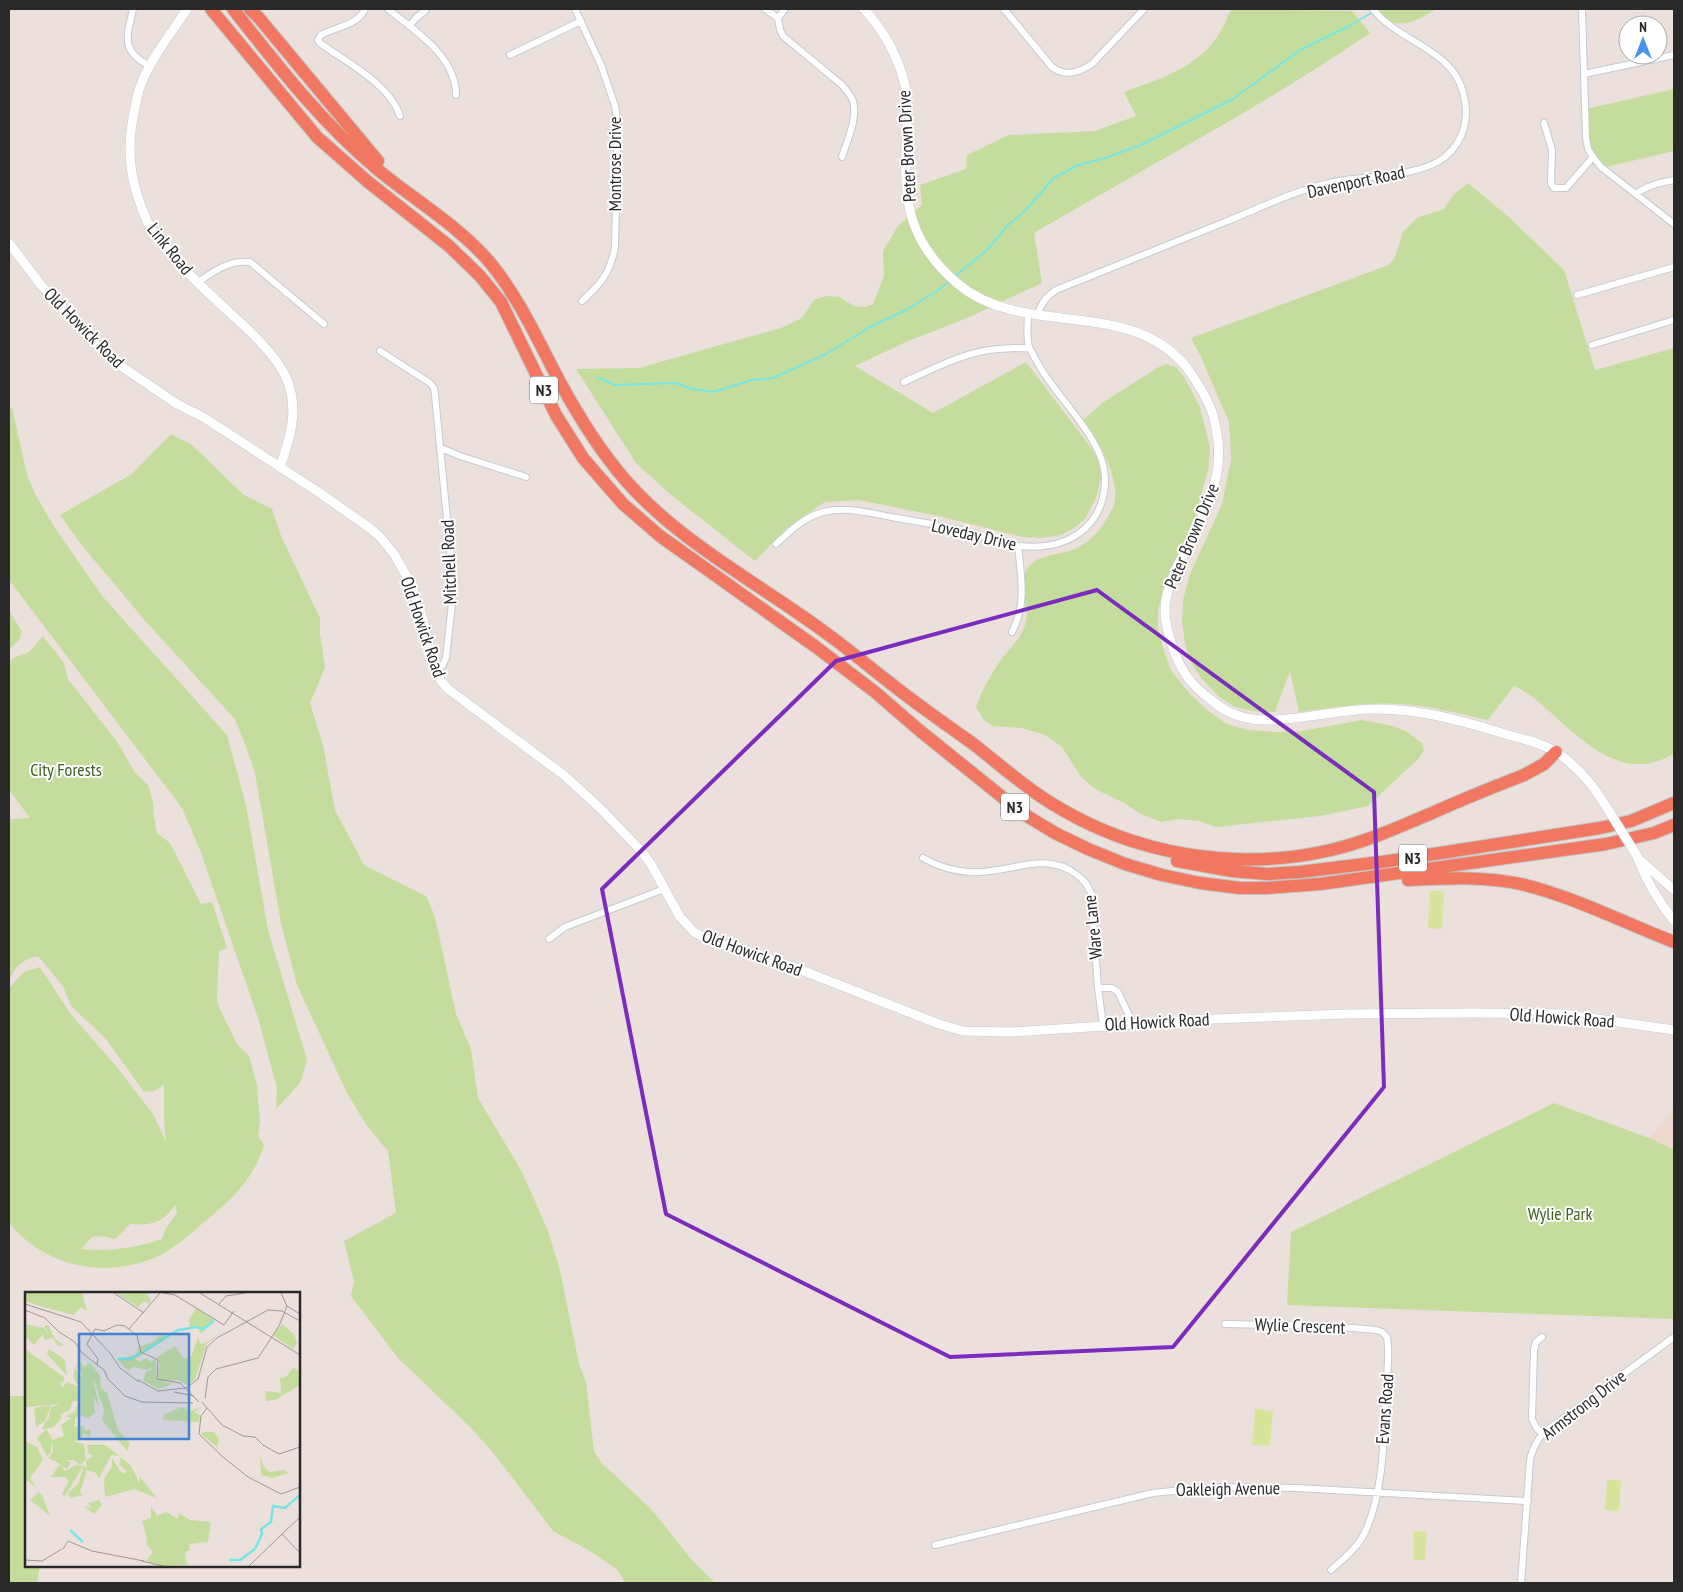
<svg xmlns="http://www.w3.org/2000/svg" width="1683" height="1592" viewBox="0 0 1683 1592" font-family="'PT Sans Narrow',sans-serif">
	<rect width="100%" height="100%" fill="#ebe0dc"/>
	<path fill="#ebd9cd" d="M1674 1109V1150L1649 1138Z"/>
	<path fill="#c4dd9d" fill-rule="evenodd" d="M1231 9 1352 11 1370 33C1262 107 1146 167 1034 233L1042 283 965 319 908 341 855 366 933 413 1026 362 1092 449 1099 462 1101 478 1096 498 1085 519 1074 528 1061 535 1042 538 1023 537 938 516 859 500 825 502 789 526 755 561 671 495 636 463 576 369 639 368 738 340 781 328 802 318 814 300 826 296 839 297 854 306 866 307 873 304 884 276 883 251 898 226 922 205 920 185 966 169 967 155 1009 135 1095 131 1136 116 1124 92C1157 80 1197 68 1217 37 1223 29 1227 18 1231 9Z
		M1376 9H1436C1423 18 1403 29 1388 20 1384 17 1380 12 1376 9Z
		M1674 89V151L1606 167C1586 147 1588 136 1586 109Z
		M1468 183 1511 219 1564 270 1595 370 1674 348V753C1619 789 1573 730 1534 698 1528 693 1521 690 1514 686L1488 720C1459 714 1428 705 1398 704 1365 702 1332 708 1299 712L1290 671 1275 712H1258L1235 707 1218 696 1202 679 1190 661 1185 643 1182 621 1183 600 1190 574 1222 504 1231 459 1229 422 1200 355 1191 338 1389 265 1395 257 1403 232 1417 218 1444 209 1453 195Z
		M1166 364 1176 367 1184 377 1200 407 1210 448 1209 466 1196 514 1161 597 1158 612V628L1163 648 1172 672 1190 694 1207 710 1227 724 1248 730 1275 732 1302 731 1362 720 1393 726 1406 731 1422 743 1424 750 1419 758 1368 806 1320 816 1216 827 1199 821 1179 819 1161 822 1141 814 1124 803 1095 789 1081 777 1062 747 1045 735 1022 728 992 726 984 720 976 707C982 690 991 674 1001 660 1009 649 1021 638 1025 625 1031 608 1019 589 1025 573 1033 553 1059 556 1075 549 1084 545 1093 537 1099 530 1105 522 1113 511 1115 500 1118 473 1098 440 1082 421L1102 403 1157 368Z
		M12 407 27 475 35 494 55 528 103 597 227 735 246 805 268 930 307 1060 300 1083 276 1109 277 1088 258 1018 200 850 182 808 9 580V411Z
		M171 434 192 445 244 495 272 509 281 536 320 618V634L325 668 310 703 323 745 335 810 364 865 427 897 435 917 456 1014 471 1049 478 1098 522 1172 548 1231 560 1270 579 1364 586 1382 594 1451 603 1465 616 1476 652 1510 691 1559 715 1583H625L618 1570 590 1551 553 1531 495 1455 471 1428 398 1358 351 1296 354 1282 344 1241 396 1213 388 1151 367 1126 347 1093 297 985 281 923 255 773 244 741 234 718 147 623 80 543 60 515 132 474Z
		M9 610 22 632 19 640 9 650Z
		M43 636 64 663 68 679 118 743 135 773 148 785 153 802 154 817 157 833 170 843 201 904 212 902 227 948 219 951 217 998 219 1007 237 1044 249 1056 257 1085 260 1121 258 1136 264 1145C254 1179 231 1201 204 1222 189 1235 173 1250 154 1258 103 1279 44 1266 9 1223V988L24 972 40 967 70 1013 116 1066 153 1114 166 1142 164 1118V1085L154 1091 144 1092 106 1039 71 1006 63 986 38 956C21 961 15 965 9 983V819L30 818 9 790V662L13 658 29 652ZM176 1205 177 1213 166 1228 162 1239C135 1248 109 1252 81 1249L92 1237 103 1236 115 1239 130 1224C145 1225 157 1225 168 1214 171 1211 173 1207 176 1205Z
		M1554 1103 1649 1138 1674 1150V1319L1287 1305 1291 1232Z
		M9 1396H26V1566H40L37 1583H9Z"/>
	<path fill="#d8e499" d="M1430 891H1444L1442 929 1428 928Z
		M1255 1409 1273 1411 1270 1446 1252 1445Z
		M1607 1480H1621L1619 1511 1605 1510Z
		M1414 1531 1427 1532 1425 1560H1413Z"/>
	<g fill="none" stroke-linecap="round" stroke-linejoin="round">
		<path stroke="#77e5e4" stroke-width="2" d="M954 277 988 249 1008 225 1025 211 1054 178 1078 165 1102 159 1141 145 1233 99 1300 50 1349 26 1373 12
			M599 378 615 385 676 383 692 389 713 392 752 380 773 378 826 354 870 327 906 310 937 291 951 280"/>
		<g stroke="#c4cbd2" stroke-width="8">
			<path id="street" d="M133 9C127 36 120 51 150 66
				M365 9C358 25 336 27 321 35L318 40 320 43C347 63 390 84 400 116
				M388 9C415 31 456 56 456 95
				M575 9 601 65 615 106 617 119V156L615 247C610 273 601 284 582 301
				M765 9 778 18
				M785 9 778 18 780 30 783 36 842 85C846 90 851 95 853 101 858 118 847 141 842 157
				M1004 9 1052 67C1065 77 1078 73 1092 64L1144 9
				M1582 9 1586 138 1588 149 1593 157 1601 167 1674 224
				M409 26 417 17 425 11
				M510 55 581 21
				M1584 74 1674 55
				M1544 123 1552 150 1551 183 1554 188H1566L1593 157
				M1636 194C1646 186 1662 182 1674 180
				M198 282C215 271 228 260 250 262L324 324
				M1577 295 1674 267
				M1038 314C1041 303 1046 297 1056 290 1112 267 1169 245 1225 222 1260 208 1302 187 1339 181 1369 176 1422 176 1445 157 1465 140 1470 116 1463 92 1452 49 1397 41 1373 9
				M1592 345 1674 320
				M380 351 430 383 434 388 435 395 453 581V594L446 658 442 666 435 671
				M904 382C928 371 953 358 979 352 996 348 1013 348 1029 348
				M441 448 460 456 526 477
				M776 544C790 531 804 517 823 512 847 506 873 514 897 518 921 522 945 526 968 532 985 536 1002 544 1019 546 1063 551 1102 531 1105 483 1108 440 1055 398 1036 360 1034 356 1031 351 1029 347 1026 336 1028 324 1028 313
				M1012 632C1027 604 1021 576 1018 546
				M923 858C937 866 953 871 970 872 1008 875 1044 849 1077 875 1084 880 1088 885 1091 893L1098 988 1103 1025
				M549 939 565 927 664 889
				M1098 988H1112L1118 992 1133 1024
				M1225 1324 1331 1326 1376 1330 1382 1332 1387 1337C1390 1354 1387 1373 1386 1390 1384 1435 1384 1489 1366 1530 1359 1547 1344 1558 1331 1570
				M1542 1337 1536 1342 1534 1350 1532 1419 1537 1429 1543 1433
				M935 1545 1153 1493 1202 1488 1243 1487 1297 1488 1528 1501
				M1521 1583 1530 1460C1532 1449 1536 1442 1543 1433L1674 1337"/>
		</g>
		<g stroke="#c4cbd2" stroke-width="10">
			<path id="secondary" d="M187 9C171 34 150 59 140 87 137 95 136 104 134 113 127 146 129 174 141 206 143 211 145 218 148 223 169 258 200 285 230 313 249 330 273 352 285 375 300 406 291 436 280 467
				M864 9C884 31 898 56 905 85 909 105 907 126 906 146 903 205 911 244 958 284 1023 339 1130 296 1187 368 1197 382 1208 398 1213 415 1219 437 1221 459 1215 481 1208 512 1190 539 1177 567 1173 577 1168 588 1166 599 1163 615 1167 631 1172 645 1180 670 1190 684 1210 699 1218 706 1229 713 1239 716 1274 728 1335 709 1373 709 1417 708 1463 721 1505 734 1522 739 1540 742 1556 752 1576 765 1589 780 1602 800
				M9 243 41 285 95 343 118 364 177 404 203 417 320 493 371 529 381 538 394 554 411 584 423 619 435 671 441 681 448 689 565 776 601 809 643 853 652 866 680 917 694 932 709 940 796 968 939 1024 963 1031 1011 1032 1213 1019 1346 1014 1473 1013 1562 1014 1674 1030
				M1637 856C1645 879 1659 902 1674 921
				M1640 860 1674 890"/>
		</g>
		<g stroke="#c3c3c3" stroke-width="14">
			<path id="highway" d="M211 9 317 137 367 181 449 246 480 276 501 302 556 415 583 458 623 504 660 536 816 647 875 692 919 730 1022 813 1055 833 1088 849 1125 864 1162 875 1200 883 1240 888H1267L1320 884 1606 844 1654 833 1674 825
				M233 9C278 66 321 122 377 169 414 200 461 227 492 265 516 295 533 330 551 365 570 402 591 438 617 470 672 539 756 581 826 633 851 651 874 671 898 689 922 708 947 725 972 743 998 763 1023 786 1051 803 1134 855 1236 872 1331 850 1366 842 1399 827 1432 813 1463 799 1493 787 1524 775L1544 764 1556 752
				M250 9 259 18 378 161
				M1177 861 1232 871 1267 874 1300 872 1389 861 1600 828 1631 821 1674 803
				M1408 880C1447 878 1487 876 1525 885 1574 897 1627 924 1674 942"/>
		</g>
		<use href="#street" stroke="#fff" stroke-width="6"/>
		<use href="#secondary" stroke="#fff" stroke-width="9"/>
		<use href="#highway" stroke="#f27760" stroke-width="12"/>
		<g stroke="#c4cbd2" stroke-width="10" stroke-linecap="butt">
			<path id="secondary-bridge" d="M1602 800 1637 856"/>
		</g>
		<use href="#secondary-bridge" stroke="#fff" stroke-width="9"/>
	</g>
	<path fill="none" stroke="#7b2cbf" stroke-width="4" stroke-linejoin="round" d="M1097 590 1374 792 1384 1087 1173 1347 950 1357 666 1214 602 889 836 661Z"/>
	<g text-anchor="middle" stroke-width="4" stroke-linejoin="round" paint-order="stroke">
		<g fill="#fff" stroke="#696969" stroke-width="1">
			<rect x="530" y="376.5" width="28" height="27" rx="4"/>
			<rect x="1001" y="793.5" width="28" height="27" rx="4"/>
			<rect x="1399" y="844.5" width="28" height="27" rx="4"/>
		</g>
		<g font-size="16" font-weight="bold" fill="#292929">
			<text x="544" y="396">N3</text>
			<text x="1015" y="813">N3</text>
			<text x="1413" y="864">N3</text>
		</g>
		<g font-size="18" fill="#292929" stroke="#fff">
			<text transform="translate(907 146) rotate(-93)" y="6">Peter Brown Drive</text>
			<text transform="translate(615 164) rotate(-90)" y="6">Montrose Drive</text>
			<text transform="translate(1356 182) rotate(-12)" y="6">Davenport Road</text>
			<text transform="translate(170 249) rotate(51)" y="6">Link Road</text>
			<text transform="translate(84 328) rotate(45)" y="6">Old Howick Road</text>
			<text transform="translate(974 535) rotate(13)" y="6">Loveday Drive</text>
			<text transform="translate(1192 536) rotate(-67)" y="6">Peter Brown Drive</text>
			<text transform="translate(449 562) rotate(-92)" y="6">Mitchell Road</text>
			<text transform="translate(423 627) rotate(71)" y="6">Old Howick Road</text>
			<text transform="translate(1093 927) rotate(-96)" y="6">Ware Lane</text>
			<text transform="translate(752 953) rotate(20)" y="6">Old Howick Road</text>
			<text transform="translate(1562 1018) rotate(4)" y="6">Old Howick Road</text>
			<text transform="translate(1157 1022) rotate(-3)" y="6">Old Howick Road</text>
			<text transform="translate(1300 1326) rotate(2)" y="6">Wylie Crescent</text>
			<text transform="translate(1584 1405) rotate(-38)" y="6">Armstrong Drive</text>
			<text transform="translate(1385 1409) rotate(-86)" y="6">Evans Road</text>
			<text transform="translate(1228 1489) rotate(-1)" y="6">Oakleigh Avenue</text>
		</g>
		<g font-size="18" fill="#3f611f" stroke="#fff">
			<text x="66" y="776">City Forests</text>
			<text x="1560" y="1220">Wylie Park</text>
		</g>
	</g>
	<g transform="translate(25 1292)">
		<rect width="275" height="275" fill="#ebe0dc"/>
		<path d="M0 1H57L62 19 56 15 49 23 15 14 0 9ZM91 1H125L121 3 126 7 124 12 119 9 113 15ZM171 16 189 28 176 42 172 35 157 36 165 35 164 28ZM0 32 19 36 25 43 19 34 23 33 31 48 40 53 33 54 28 46 19 48 18 42 9 53 0 45ZM257 32 269 42 272 51 268 57 248 43ZM205 36 182 51 170 87 162 93 153 88 135 89 132 82 135 73 132 65 150 54 159 67 166 65 173 45 176 52 180 51ZM135 43 144 45 110 67 115 70 121 66 125 70 131 67V87L147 92 134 97 118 89 121 80 126 78 127 74 124 78 108 75 103 79 92 67 111 63 114 55 128 50ZM0 57 39 85 38 91 35 89 37 95 43 90 55 96 48 85 50 75 55 85 57 84 51 73 55 69 69 91 74 114 68 105 70 121 63 126 54 123 50 126V135L58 134 60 138H66V141L64 145 59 141 56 148 48 149 59 152 61 168 68 164 64 162 62 153H80L95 164 86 163 74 187 71 181 62 178 55 200 58 203 46 206 43 202 54 190 59 173 62 177 61 168 55 173 49 168H41L46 170 42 177 35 173 40 179 51 173 58 174 40 204 37 202 44 189 39 185H26L35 172 23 166 28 160 27 148 39 144 36 133 47 126 41 124 50 119 54 109H48L44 119 35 122 37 126 29 135 16 138 24 125 26 115 35 112 0 115ZM24 57 40 68 42 84 22 62ZM65 71 75 83 76 96 82 101 93 138 105 151 102 159 77 128 79 118 70 91 58 76ZM268 76 273 78 275 93 250 108 241 109 240 99 256 101 255 86 261 85ZM26 113 20 129 11 135 9 116ZM156 115 166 119 176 115 169 120 175 123 174 130 138 128 139 123ZM21 137 27 146 26 160 22 164 12 146ZM179 140H189L194 148 192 155 176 142ZM0 149 12 155 18 168 5 186 12 196 0 187ZM235 162 238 173 244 180 258 178 264 181 247 186 236 183ZM96 165 106 174 115 192 114 184 132 206 109 197 80 205 79 187 87 174V166L95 179 100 182 102 179 94 172ZM13 200 17 203 25 224 5 208ZM74 208 77 213 69 222 58 214 67 216 63 211ZM126 214 132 224 141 220 153 227 154 221 165 228 186 230 183 250 164 252 165 259H161L160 265 163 273 139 274 121 269 128 260 121 252 122 246 117 229 126 226Z" fill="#c4dd9d"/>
		<path fill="none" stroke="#77e5e4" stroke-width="2.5" d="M119 59 153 38 172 35 178 37 189 29M93 67H105L116 61M45 238 58 250M204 268H215L230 257 237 242 236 237 246 230 248 214 260 216 275 203"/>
		<path fill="none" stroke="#9d9794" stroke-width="1" d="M89 1 119 21M138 1 150 3 199 33 209 19M175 1 275 63M256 1 262 14 275 22M0 12 56 30 85 61 95 76 114 90M194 12 201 4 220 1M0 18 20 26 34 40 50 50 57 61 79 78 83 87 100 104 117 110 168 111M104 37 135 1M72 73 73 67 62 52 70 37 79 39 92 33 100 34 112 44 116 60 133 68 132 87 155 91 174 110M113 88 133 99 161 96 173 87 182 55 192 46 243 18 257 19 275 29M149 100 169 104M180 106 183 85 191 77 233 66 254 34 262 14M177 110 197 133 218 144 230 145 239 154M182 116 176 124 174 142 198 165 223 185 256 202 275 195M238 153 254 162 275 155M275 225 257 242 275 261M38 257 43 249 67 259 119 269M0 268 17 269 37 257M117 269 138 274M224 274 257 242"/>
		<path fill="#4383cf" fill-opacity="0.15" stroke="#4383cf" stroke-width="2.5" d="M54 42H164V147H54Z"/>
		<rect width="275" height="275" fill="none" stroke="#292929" stroke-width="2.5"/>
	</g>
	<rect width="1683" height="1592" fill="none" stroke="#292929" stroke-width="20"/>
	<g transform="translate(1643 40)"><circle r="24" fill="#ffffff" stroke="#a9a9a9"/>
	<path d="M0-4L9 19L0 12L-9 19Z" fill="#4893ec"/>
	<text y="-8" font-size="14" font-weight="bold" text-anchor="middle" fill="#292929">N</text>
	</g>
</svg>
